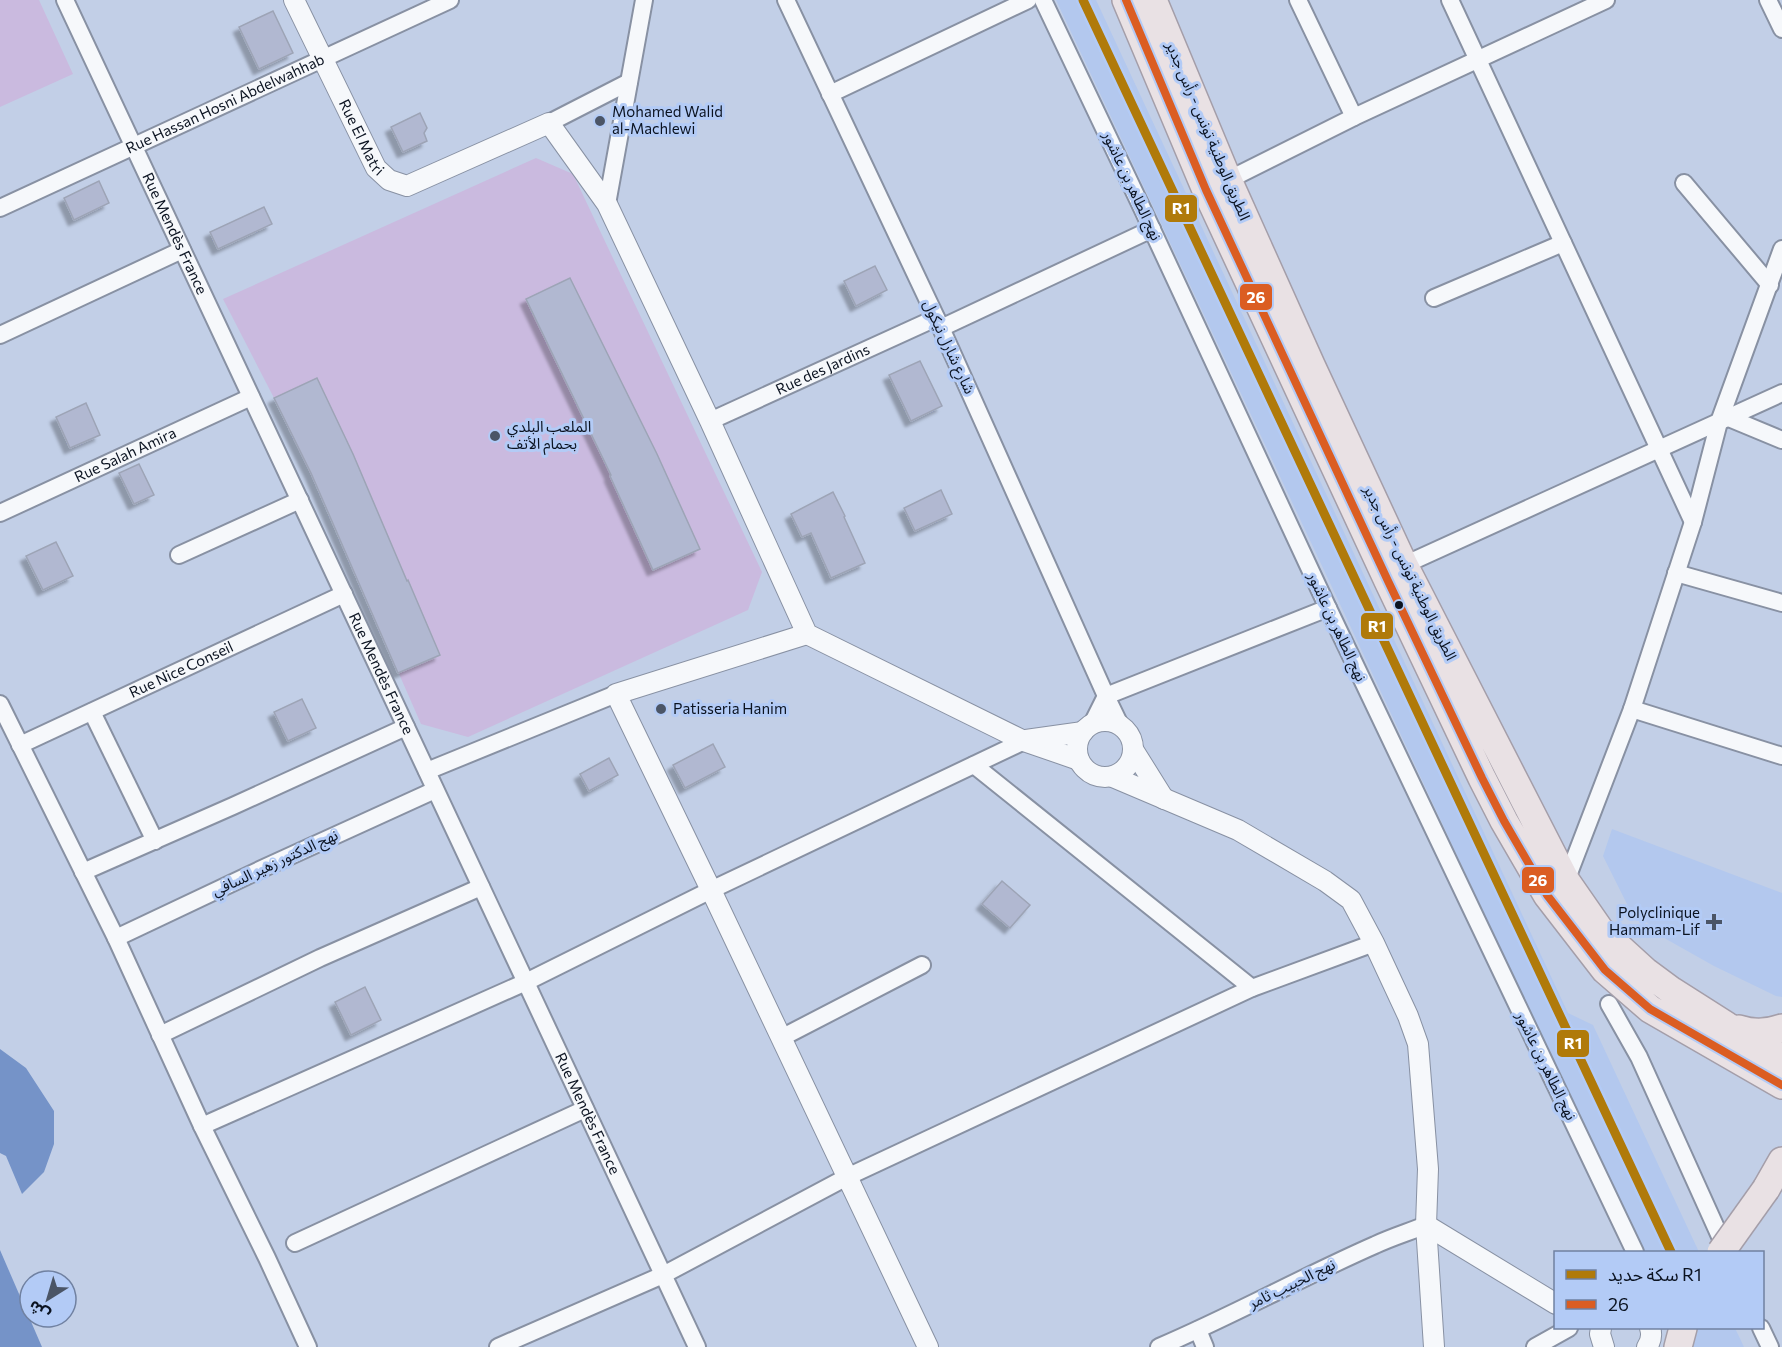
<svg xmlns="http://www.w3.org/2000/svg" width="1782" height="1347" viewBox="0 0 1782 1347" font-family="Commissioner,'Noto Sans Arabic',sans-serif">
	<defs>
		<filter id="shadow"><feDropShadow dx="-5.5" dy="5.5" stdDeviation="1.5" flood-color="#0004"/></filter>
	</defs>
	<rect width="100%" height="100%" fill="#c2cfe7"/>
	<path fill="#b3c8ee" d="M1056 0H1096L1568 1013 1593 1025 1699 1252H1642L1339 602Z
		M1612 829 1782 893V997L1776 996 1714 966 1666 939 1628 906 1603 856Z
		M1677 1328H1735L1744 1347H1686Z"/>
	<path fill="#cabadf" d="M0 0H39L73 74 0 107Z
		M536 158 573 174 762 572 748 610 468 737 421 724 318 489 274 398 223 299Z"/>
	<path fill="#7593c8" d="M0 1049 26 1068 54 1111V1144L44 1172 22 1194 6 1156 0 1153Z
		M0 1250 42 1347H0Z"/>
	<path fill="#b1b8d1" stroke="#9da4b6" stroke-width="1.5" filter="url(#shadow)" d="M273 11 293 53 259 69 239 27Z
		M420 113 427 128 424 133 427 141 403 152 391 127Z
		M99 181 109 203 74 220 64 198Z
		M264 207 272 224 218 249 210 232Z
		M875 266 887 290 856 306 844 281Z
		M570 278 657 454 700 549 653 570 610 476 611 475 526 299Z
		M920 361 942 406 911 421 889 375Z
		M317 378 353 454 407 581 408 580 440 655 398 673 311 473 274 398Z
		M86 403 100 435 70 448 56 417Z
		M139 464 154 495 134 504 119 473Z
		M941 490 952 514 915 531 904 508Z
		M833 492 845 516 844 517 865 563 831 578 811 533 802 537 791 514Z
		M56 542 73 576 43 590 26 556Z
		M302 699 316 728 288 741 274 712Z
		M713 744 725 767 685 788 673 765Z
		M609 758 618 775 589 791 580 774Z
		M1002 881 1030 905 1010 928 982 904Z
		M365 987 381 1020 351 1035 335 1002Z"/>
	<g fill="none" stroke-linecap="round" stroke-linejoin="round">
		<g stroke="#8891a3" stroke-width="20">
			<g id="minor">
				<path id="s1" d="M65 0 697 1347"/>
				<path d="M786 0 941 328 1106 696 1120 725"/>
				<path d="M1043 0 1142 208 1328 608 1635 1252"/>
				<path d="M1298 0 1354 117"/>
				<path d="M1450 0 1693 522"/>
				<path d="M1768 0 1782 29"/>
				<path d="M830 94 1028 0"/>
				<path d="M549 123 629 82"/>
				<path d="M1684 183 1770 285"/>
				<path d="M1220 184 1354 117 1606 0"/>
				<path d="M607 204 644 0"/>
				<path id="s2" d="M0 208 450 0"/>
				<path d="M1434 298 1563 243"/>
				<path d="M941 328 1152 229"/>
				<path d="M0 335 182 250"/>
				<path d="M1729 418 1782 440"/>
				<path id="s3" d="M710 421 936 318"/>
				<path id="s4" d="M0 513 251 397"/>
				<path d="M179 555 300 500"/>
				<path d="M1404 565 1782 393"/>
				<path d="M1676 573 1782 603"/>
				<path d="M1106 696 1328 608"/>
				<path d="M0 704 116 938 202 1126 267 1258 308 1347"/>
				<path d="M1632 709 1782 756"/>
				<path d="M92 712 155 841"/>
				<path d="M1092 724 1106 696"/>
				<path id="s5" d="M20 745 344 594"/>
				<path d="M974 765 1252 988"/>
				<path d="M427 771 616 694"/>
				<path d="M83 872 233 806 406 727"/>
				<path d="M1566 881 1632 709 1693 522 1719 422 1782 249"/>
				<path d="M116 938 266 867 435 790"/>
				<path d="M1609 1004 1639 1057 1727 1252"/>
				<path d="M160 1035 320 958 481 887"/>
				<path d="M781 1038 922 965"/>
				<path d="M202 1126 526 982 711 890 1024 741"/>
				<path d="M295 1243 585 1109"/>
				<path d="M1761 1328 1770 1347"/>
				<path d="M1198 1330 1205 1347"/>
				<path d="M498 1347 663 1275 847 1177 1252 988 1374 943"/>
				<path d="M1159 1347C1232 1316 1302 1277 1375 1245 1392 1237 1409 1232 1426 1225"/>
				<path d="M1535 1347 1569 1328"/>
			</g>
		</g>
		<g stroke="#8891a3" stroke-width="22">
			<g id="tertiary">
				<path id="s6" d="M294 0 376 168 389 180 407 186 549 123 607 204 710 421 807 634 1024 741 1079 760"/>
				<path d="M807 634 616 694 711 890 928 1347"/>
				<circle cx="1105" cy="749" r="28"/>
				<path d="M1026 740 1083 732"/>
				<path d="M1134 751 1164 799"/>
				<path d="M1113 777 1238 830 1325 881 1351 900 1374 943 1408 1016 1418 1044 1428 1169 1426 1225 1434 1347"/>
				<path d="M1426 1225 1556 1304"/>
				<path d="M1601 1328 1600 1334 1604 1347"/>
				<path d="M1647 1347C1651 1341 1652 1334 1650 1328"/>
			</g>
		</g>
		<g stroke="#a49ea9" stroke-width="30">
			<path id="trunk" d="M1126 0 1206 190 1388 581 1482 778 1504 821 1547 895 1605 970 1650 1009 1782 1085
				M1153 0 1228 180 1311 365 1404 565 1566 881 1600 930 1645 971 1672 991 1727 1026 1782 1057
				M1739 1029C1754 1034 1768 1033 1782 1028
				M1766 1189 1782 1161
				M1678 1347 1683 1328"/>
		</g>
		<use href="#minor" stroke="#f6f8fb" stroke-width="16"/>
		<use href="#tertiary" stroke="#f6f8fb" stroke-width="20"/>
		<use href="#trunk" stroke="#e9e1e4" stroke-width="27"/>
		<g stroke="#a49ea9" stroke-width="30" stroke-linecap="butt">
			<path id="trunk-bridge" d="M1721 1252 1766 1189"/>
		</g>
		<use href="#trunk-bridge" stroke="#e9e1e4" stroke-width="27"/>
		<g stroke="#b3cbf6" stroke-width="12">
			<path id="bus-1" d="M1126 0 1206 190 1388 581 1482 778 1504 821 1547 895 1605 970 1650 1009 1782 1085"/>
		</g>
		<use href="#bus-1" stroke="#db5d22" stroke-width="8"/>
		<g stroke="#b3cbf6" stroke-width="14">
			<path id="rail-1" d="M1083 0 1671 1252"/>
		</g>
		<use href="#rail-1" stroke="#b07a0a" stroke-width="9"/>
	</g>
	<g fill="#4b5566" stroke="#b3cbf6" stroke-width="2">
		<circle cx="600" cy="121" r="6"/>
		<circle cx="495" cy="436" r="6"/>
		<circle cx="661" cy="709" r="6"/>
		<path d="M1711 913h6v6h6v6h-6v6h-6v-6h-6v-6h6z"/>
	</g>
	<circle fill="#0b1321" stroke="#b3cbf6" stroke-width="2" cx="1399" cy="605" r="5"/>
	<g text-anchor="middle" stroke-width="6" stroke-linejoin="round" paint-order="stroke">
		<g font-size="15" fill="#0b1321" stroke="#b3cbf6">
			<text dy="5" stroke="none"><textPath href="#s2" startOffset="248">Rue Hassan Hosni Abdelwahhab</textPath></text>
			<text transform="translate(1208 131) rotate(67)" y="5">الطريق الوطنية تونس - رأس جدير</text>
			<text dy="5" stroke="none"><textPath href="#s6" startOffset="153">Rue El Matri</textPath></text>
			<text transform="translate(1132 186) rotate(65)" y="5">نهج الطاهر بن عاشور</text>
			<text dy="5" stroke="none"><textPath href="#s1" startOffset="258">Rue Mendès France</textPath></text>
			<text transform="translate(949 347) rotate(65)" y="5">شارع شارل نيكول</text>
			<text dy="5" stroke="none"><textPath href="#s3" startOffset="124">Rue des Jardins</textPath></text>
			<text dy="5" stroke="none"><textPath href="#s4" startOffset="138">Rue Salah Amira</textPath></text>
			<text transform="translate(1410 573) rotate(64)" y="5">الطريق الوطنية تونس - رأس جدير</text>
			<text transform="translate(1337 627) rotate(65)" y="5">نهج الطاهر بن عاشور</text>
			<text dy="5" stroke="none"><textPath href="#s5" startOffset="178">Rue Nice Conseil</textPath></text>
			<text dy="5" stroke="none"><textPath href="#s1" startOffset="744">Rue Mendès France</textPath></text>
			<text transform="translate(275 863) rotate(-25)" y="5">نهج الدكتور زهير السافي</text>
			<text transform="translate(1546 1066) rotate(64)" y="5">نهج الطاهر بن عاشور</text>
			<text dy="5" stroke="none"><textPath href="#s1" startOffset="1230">Rue Mendès France</textPath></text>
			<text transform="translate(1292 1284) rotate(-26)" y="5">نهج الحبيب ثامر</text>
		</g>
		<g font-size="15" fill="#0b1321" stroke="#b3cbf6" text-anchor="start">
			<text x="612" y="117">Mohamed Walid<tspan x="612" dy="17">al-Machlewi</tspan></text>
			<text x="507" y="432">الملعب البلدي<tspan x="507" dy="17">بحمام الأتف</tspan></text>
			<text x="673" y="714">Patisseria Hanim</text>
			<text x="1700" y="918" text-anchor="end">Polyclinique<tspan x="1700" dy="17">Hammam-Lif</tspan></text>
		</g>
	</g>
	<g stroke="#b3cbf6" stroke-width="2">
		<rect x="1164" y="194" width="34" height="29" rx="6" fill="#b07a0a"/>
		<rect x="1239" y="283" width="34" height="28" rx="6" fill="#db5d22"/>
		<rect x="1360" y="612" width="34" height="28" rx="6" fill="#b07a0a"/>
		<rect x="1521" y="866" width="34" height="28" rx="6" fill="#db5d22"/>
		<rect x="1556" y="1029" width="34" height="29" rx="6" fill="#b07a0a"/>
	</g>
	<g font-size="16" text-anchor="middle" font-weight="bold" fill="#fff">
		<text x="1181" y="214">R1</text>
		<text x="1256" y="303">26</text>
		<text x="1377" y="632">R1</text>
		<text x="1538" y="886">26</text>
		<text x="1573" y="1049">R1</text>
	</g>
	<rect x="1554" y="1251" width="210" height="78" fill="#b3cbf6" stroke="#7081a1" stroke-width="1.5"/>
	<rect x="1566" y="1270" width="30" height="9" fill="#b07a0a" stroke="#7081a1" stroke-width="1.5"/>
	<text x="1608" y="1281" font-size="18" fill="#0b1321">سكة حديد R1</text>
	<rect x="1566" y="1300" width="30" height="9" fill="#db5d22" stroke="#7081a1" stroke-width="1.5"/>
	<text x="1608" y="1311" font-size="18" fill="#0b1321">26</text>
	<g transform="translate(48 1299) rotate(217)"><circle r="28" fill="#b3cbf6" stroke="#7081a1" stroke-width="1.5"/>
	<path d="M0-4.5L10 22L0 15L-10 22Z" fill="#4b5566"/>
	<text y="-9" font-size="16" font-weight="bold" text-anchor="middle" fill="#0b1321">ش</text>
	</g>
</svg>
